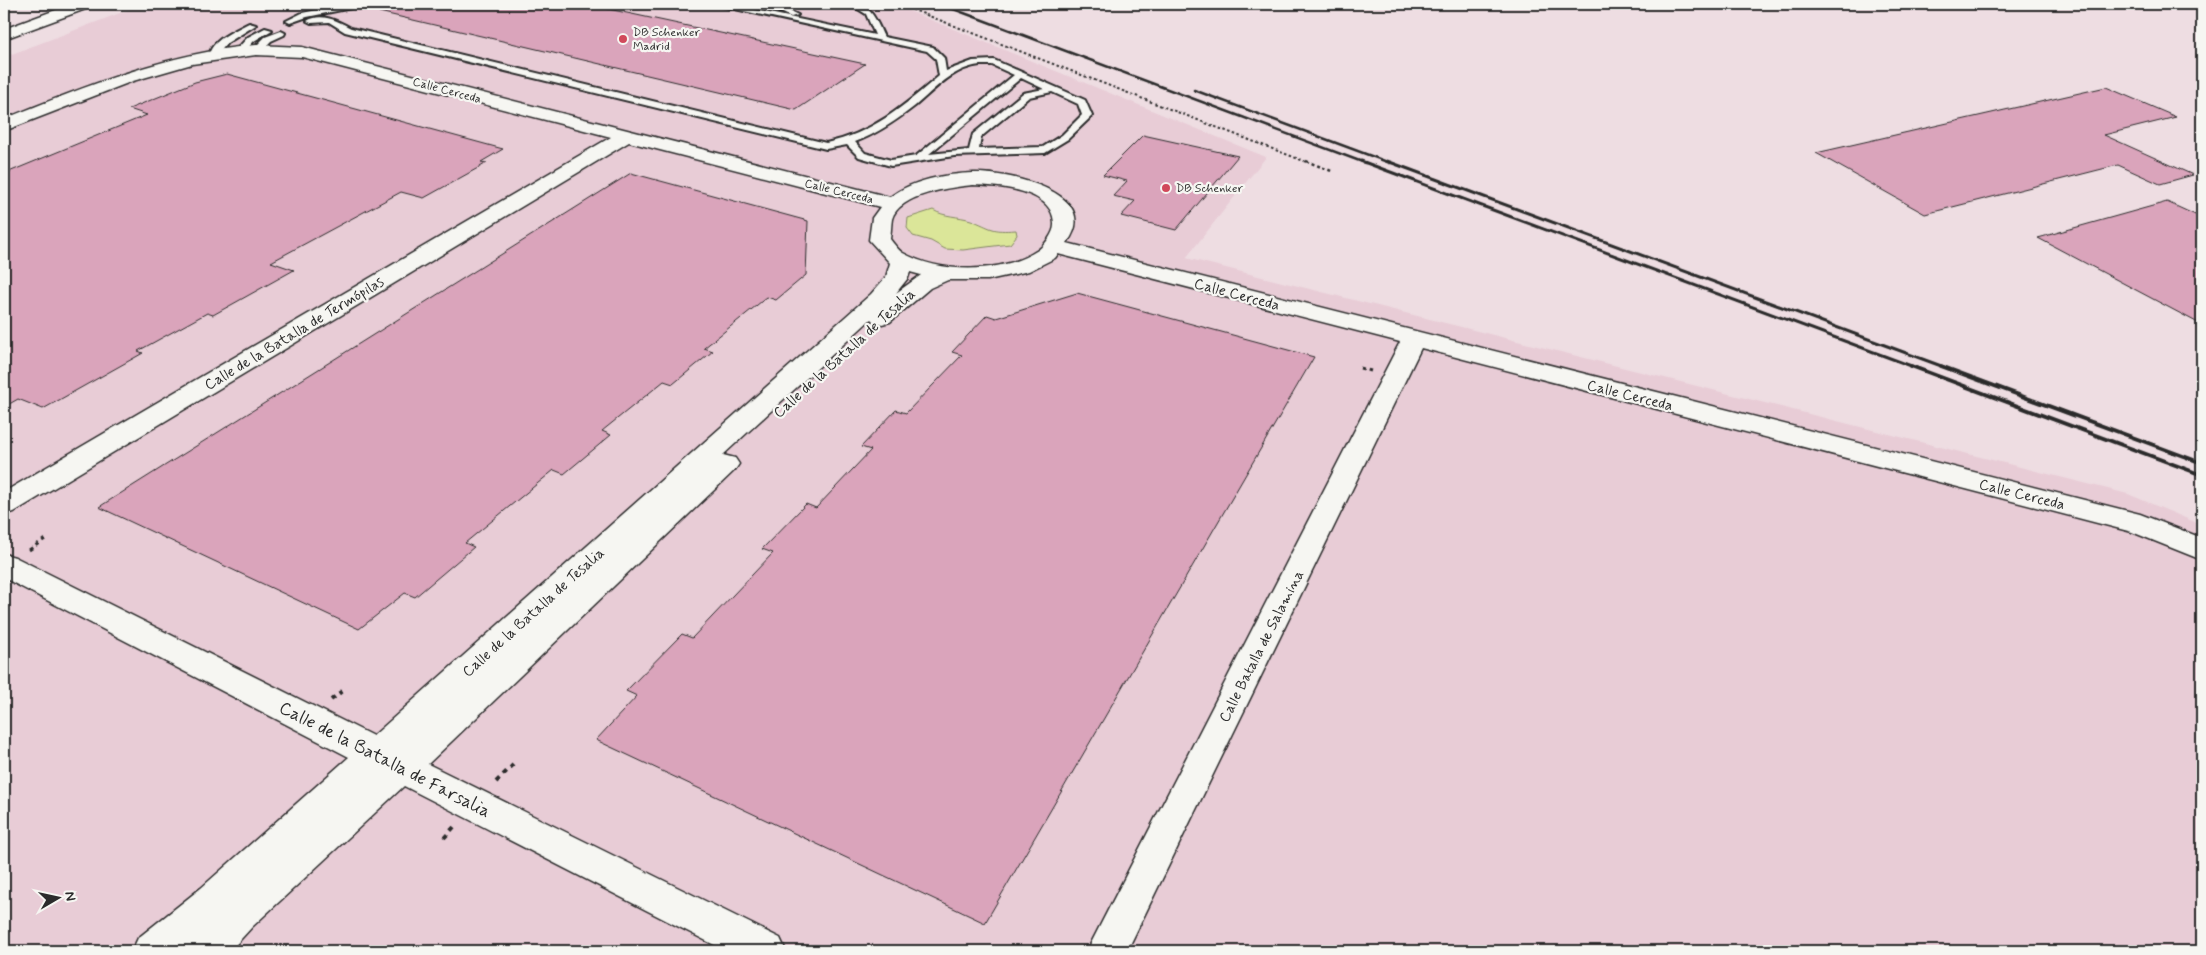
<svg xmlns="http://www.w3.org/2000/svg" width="2206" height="955" viewBox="0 0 2206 955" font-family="Mynerve,sans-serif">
	<rect width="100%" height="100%" fill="#eedde2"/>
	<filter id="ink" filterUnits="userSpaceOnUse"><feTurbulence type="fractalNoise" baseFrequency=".02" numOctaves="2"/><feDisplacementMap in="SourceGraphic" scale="10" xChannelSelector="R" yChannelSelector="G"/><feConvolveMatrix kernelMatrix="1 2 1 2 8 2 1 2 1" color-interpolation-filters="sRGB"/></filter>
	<g filter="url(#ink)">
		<path fill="#e8ccd6" d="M144 4H892L1266 157 1186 258 2128 494 2202 525V951H4V57Z"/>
		<path fill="#dbe699" stroke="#838862" d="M933 210C944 217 959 216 971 220 992 228 991 232 1016 230L1017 235 1010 244 963 250 945 249 931 241 913 236 907 228 908 218Z"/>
		<path fill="#daa4bb" stroke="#2b2b2b" d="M380 4H585L865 64 796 110 379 12Z
			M227 74 503 149 481 162 487 163 424 198 401 192 271 262 294 270 213 315 207 313 138 351 143 353 43 409 18 399 4 407V174L147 115 129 109 195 82Z
			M2106 87 2176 117 2104 135 2193 175 2160 184 2118 165 1925 214 1816 153Z
			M1143 135 1238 156 1176 230 1121 216 1135 201 1113 196 1127 181 1103 175Z
			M631 173 808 221 806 275 776 300 767 297 704 348 713 351 673 384 664 381 602 431 611 435 564 474 554 470 465 543 474 547 415 597 405 593 359 629 99 507Z
			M2167 202 2202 218V325L2038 238Z
			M1077 293 1314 357 985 923 596 740 637 696 626 691 682 634 692 638 773 553 762 549 806 504 816 508 871 450 861 447 896 410 906 413 962 355 952 352 987 315 996 318Z"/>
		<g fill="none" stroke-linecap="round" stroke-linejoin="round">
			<g stroke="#2b2b2b" stroke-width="4">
				<path id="lane" d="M348 4 352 6 351 8 307 17 290 23 286 21 302 13Z
					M712 4H726L875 35 866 14 850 4C871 3 876 20 884 37L933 47 944 58 946 71 973 61 994 60 1085 100 1092 116 1068 139 1045 153 954 156 891 166 859 157 847 145 826 149 345 32 329 22 311 23 307 21C321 12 338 21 351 28L826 143C871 134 904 106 939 76L936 59 927 51ZM980 65H992L1014 75 916 156 891 160 865 153 855 142C877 134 897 120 915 106 935 89 953 68 980 65ZM1021 78 1044 89 1023 93 973 134 969 150 929 154ZM1052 92 1078 104 1082 115 1062 135 1043 147 979 149 981 137 1029 97Z
					M765 4H775L798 15 791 17Z
					M249 23 256 25 227 43 215 58H209C208 41 236 30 249 23Z
					M265 28 272 30 254 41 243 53H237V49L248 37Z
					M281 31 285 33 284 35 271 41 260 52H254V48L265 37Z"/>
			</g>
			<g stroke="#2b2b2b" stroke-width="3">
				<path id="street" d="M256 45 302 47 890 197C912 180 946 174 973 173 1006 172 1105 192 1067 243L2140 514 2202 538V560L2132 532 1421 348 1127 951H1087L1400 342 1058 254 1055 258 1029 271 988 280H948L930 288 890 322 882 324 874 322 871 319 723 455 735 458 739 464 735 470 428 764 780 938 786 951H726L404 786 252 927 230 951H184L185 949 182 951H132L138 938 201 888 349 757 4 578V554L15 557 373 736 871 294 886 277 890 263 869 240 872 218 880 207 629 142 14 512 4 515V492L611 137 302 57 256 55 192 64 133 81 4 131V119C87 86 167 53 256 45ZM973 185C997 186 1055 189 1054 225 1054 233 1045 245 1038 250 1002 274 941 274 903 253 898 250 894 244 890 239 891 233 891 225 892 219 899 194 952 187 973 185ZM910 272 921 275 896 293 908 278Z"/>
			</g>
			<g stroke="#2b2b2b" stroke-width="3">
				<path id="secondary" d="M72 4H94L91 7 4 39V29Z"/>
			</g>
			<path stroke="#2b2b2b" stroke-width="2" stroke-dasharray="2.5 2.5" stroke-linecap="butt" d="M898 4 1309 163"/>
			<path stroke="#2b2b2b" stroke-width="2.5" stroke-dasharray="3 3" stroke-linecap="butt" d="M1306 161 1334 172"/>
			<path stroke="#2b2b2b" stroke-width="3" stroke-dasharray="4 4" stroke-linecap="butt" d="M1360 368 1371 371
				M29 550 45 539"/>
			<path stroke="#2b2b2b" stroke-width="4" stroke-dasharray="5 5" stroke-linecap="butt" d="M331 700 342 691
				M496 782 513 765
				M444 838 454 827"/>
			<use href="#lane" fill="#f6f6f2" fill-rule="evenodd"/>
			<use href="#street" fill="#f6f6f2" fill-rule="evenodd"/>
			<use href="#secondary" fill="#f6f6f2" fill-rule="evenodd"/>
			<path stroke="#2b2b2b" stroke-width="2.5" d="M940 4 1365 163
				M1194 90 1390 163"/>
			<path stroke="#2b2b2b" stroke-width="3" d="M1361 161 1914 367
				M1387 161 1944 367"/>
			<path stroke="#2b2b2b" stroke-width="4" d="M1911 366 2202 475
				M1941 366 2202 463"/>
		</g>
	</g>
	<g fill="#d1495b" stroke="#f6f6f2" stroke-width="2">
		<circle cx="623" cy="39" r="5"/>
		<circle cx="1166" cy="188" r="5"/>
	</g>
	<g text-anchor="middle" stroke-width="4.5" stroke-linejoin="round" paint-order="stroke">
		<g font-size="12" fill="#2b2b2b" stroke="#f6f6f2" text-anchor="start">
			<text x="633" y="36">DB Schenker<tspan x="633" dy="14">Madrid</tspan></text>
			<text x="1176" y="192">DB Schenker</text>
		</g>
		<g font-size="12" fill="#2b2b2b" stroke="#f6f6f2">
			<text transform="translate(447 90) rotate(15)" y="4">Calle Cerceda</text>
			<text transform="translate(839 191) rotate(14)" y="4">Calle Cerceda</text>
		</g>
		<g font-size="15" fill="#2b2b2b" stroke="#f6f6f2">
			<text transform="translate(1237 294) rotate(15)" y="5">Calle Cerceda</text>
			<text transform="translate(294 333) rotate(-31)" y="5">Calle de la Batalla de Termópilas</text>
			<text transform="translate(844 353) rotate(-42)" y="5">Calle de la Batalla de Tesalia</text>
			<text transform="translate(1630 395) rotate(14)" y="5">Calle Cerceda</text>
			<text transform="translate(2022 494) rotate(14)" y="5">Calle Cerceda</text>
			<text transform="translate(533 612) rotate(-42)" y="5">Calle de la Batalla de Tesalia</text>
			<text transform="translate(1261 646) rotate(-63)" y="5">Calle Batalla de Salamina</text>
		</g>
		<g font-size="18" fill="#2b2b2b" stroke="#f6f6f2">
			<text transform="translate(385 759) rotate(27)" y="6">Calle de la Batalla de Farsalia</text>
		</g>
	</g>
	<rect width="2206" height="955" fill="none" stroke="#f6f6f2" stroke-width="20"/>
	<rect x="10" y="10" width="2186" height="935" fill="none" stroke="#2b2b2b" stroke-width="2" filter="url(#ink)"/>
	<g transform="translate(58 898) rotate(81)" stroke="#f6f6f2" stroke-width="4" paint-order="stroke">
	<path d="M0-4L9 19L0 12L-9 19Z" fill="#2b2b2b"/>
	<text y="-8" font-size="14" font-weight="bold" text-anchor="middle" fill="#2b2b2b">N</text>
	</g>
</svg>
